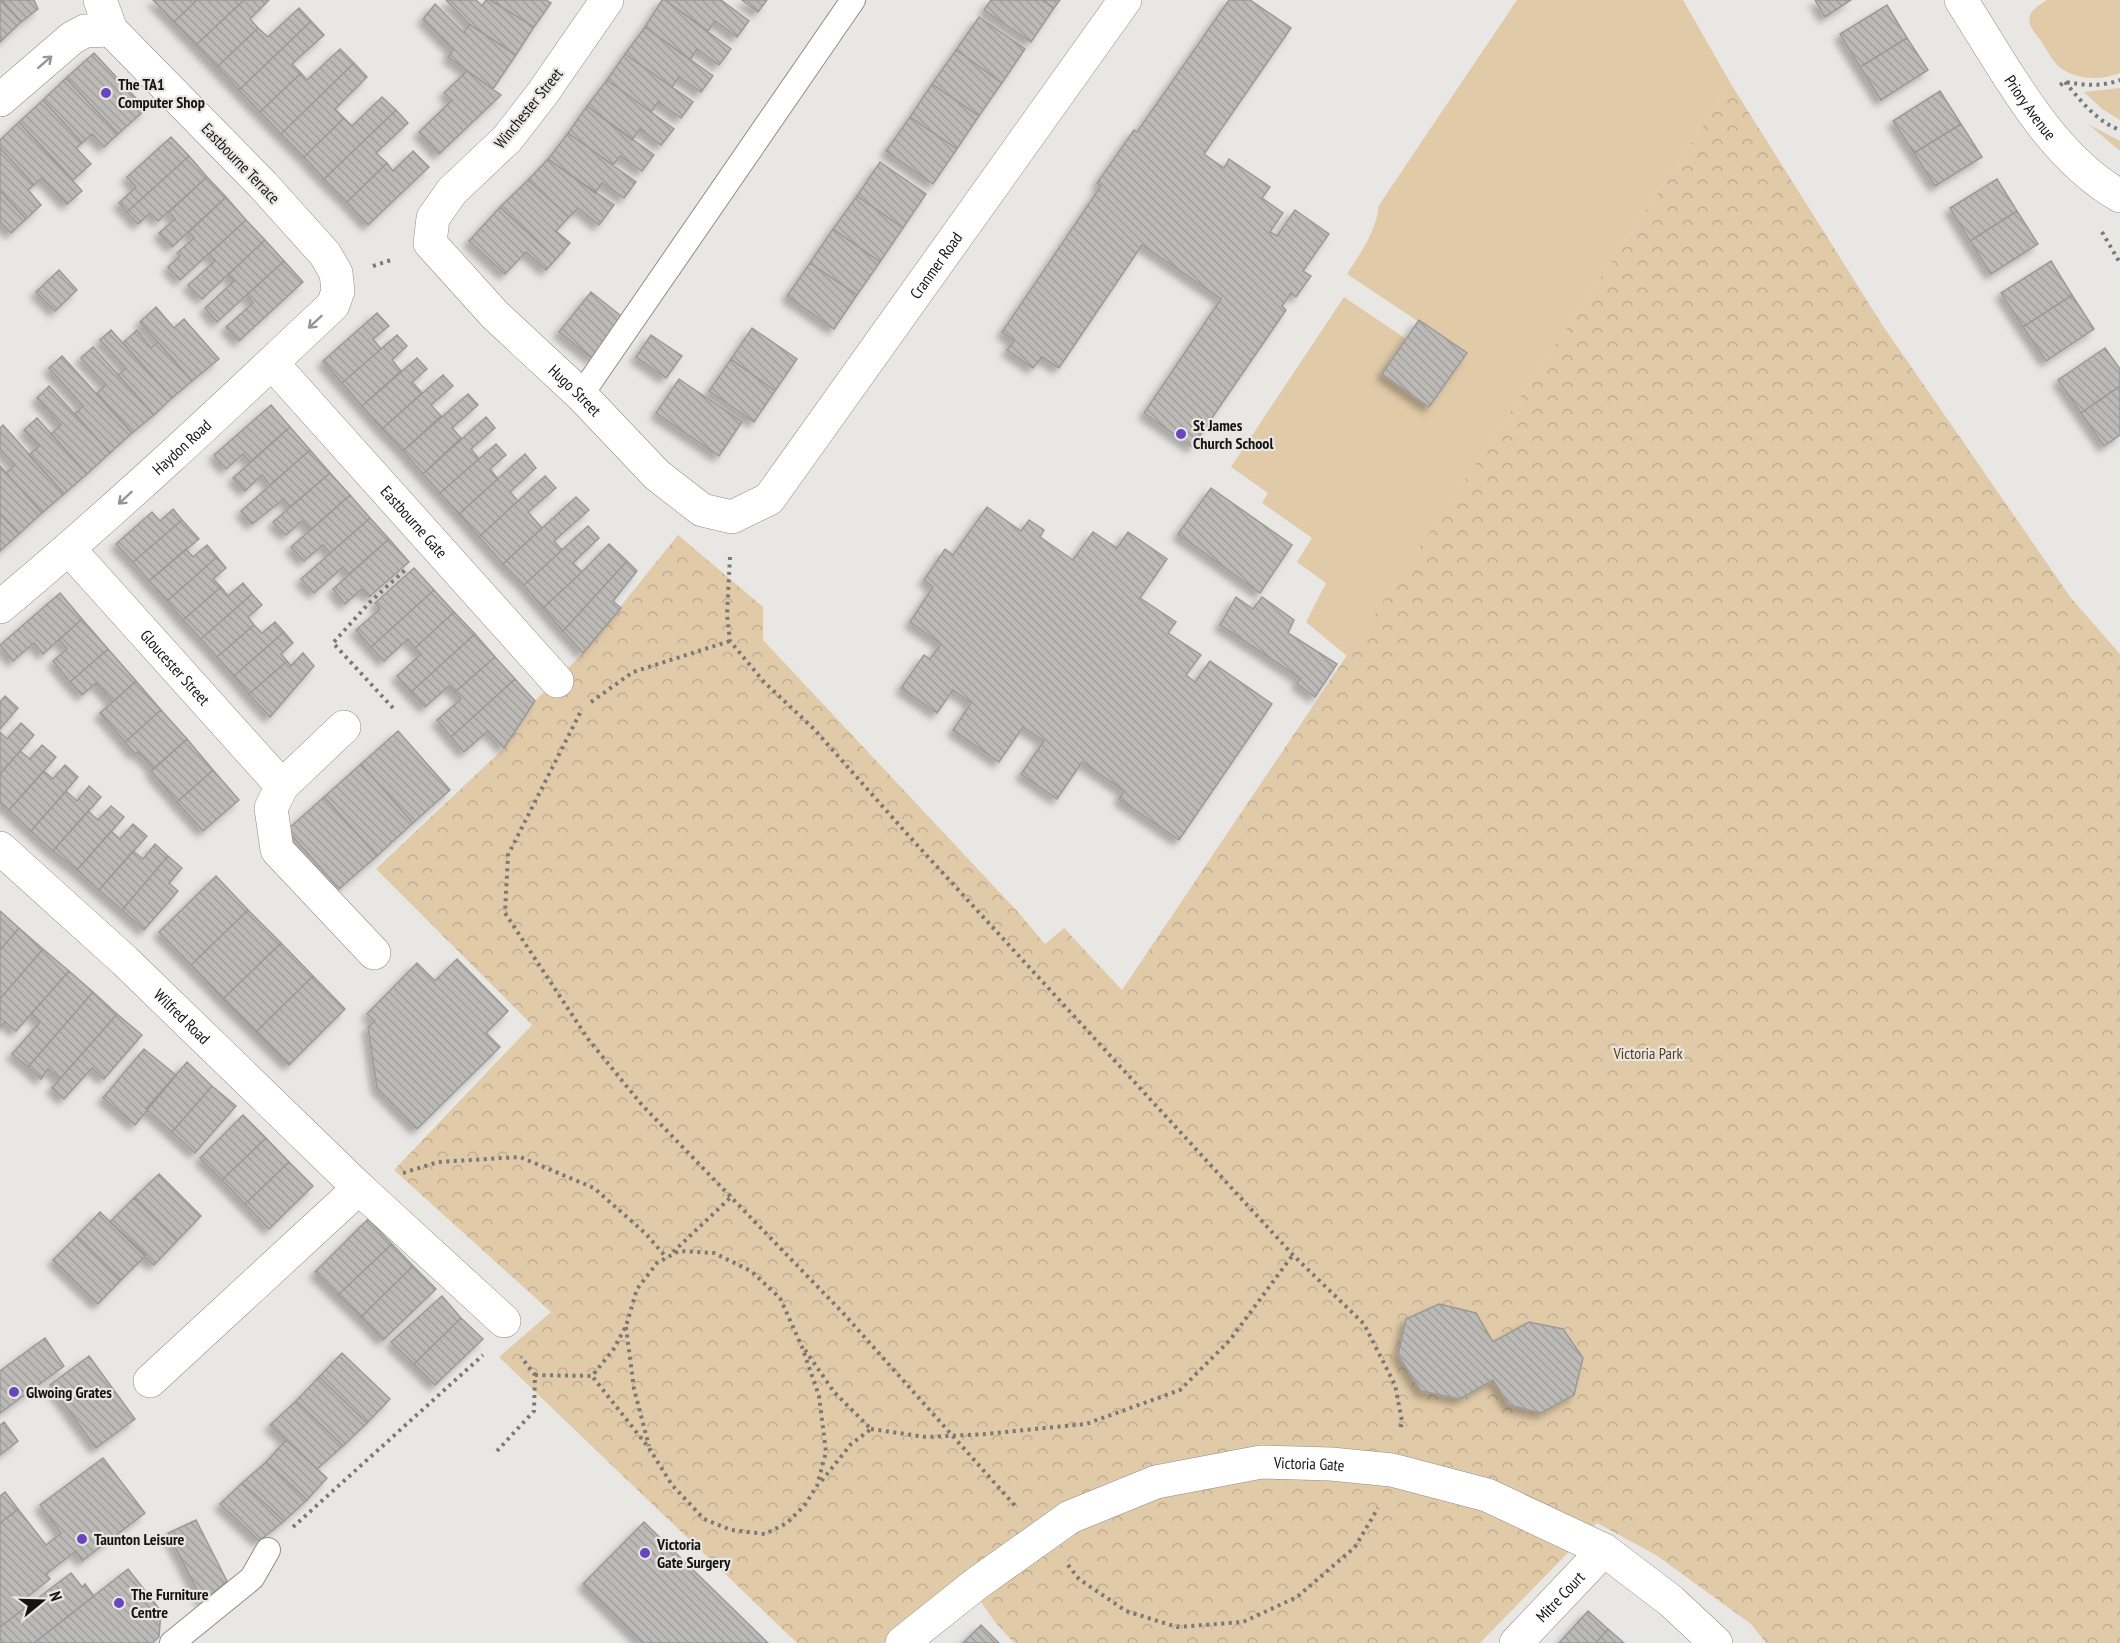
<svg xmlns="http://www.w3.org/2000/svg" width="2120" height="1643" viewBox="0 0 2120 1643" font-family="'PT Sans Narrow',sans-serif">
	<defs>
		<pattern id="park-crowns" width="20" height="18" patternUnits="userSpaceOnUse" patternTransform="scale(1.5)"><rect width="20" height="18" fill="#e1caa8"/><path d="M2 6a3 3 0 1 1 6 0M12 15a3 3 0 1 1 6 0" fill="none" stroke="#c0ad90"/></pattern>
		<pattern id="building-back-hatch" width="6" height="6" patternUnits="userSpaceOnUse" patternTransform="scale(1.5)"><rect width="6" height="6" fill="#bcbab7"/><path d="M-1 5l2 2M0 0l6 6M5-1l2 2" fill="none" stroke="#a19f9c"/></pattern>
		<filter id="shadow"><feDropShadow dx="-5.5" dy="5.5" stdDeviation="3" flood-color="#0004"/></filter>
	</defs>
	<rect width="100%" height="100%" fill="#e9e7e4"/>
	<path fill="#e1caa8" d="M1517 0H1683L1731 84 1347 656 1306 622 1326 583 1297 562 1312 538 1262 503 1268 493 1231 467 1344 297 1406 339 1382 374 1429 408 1467 354 1347 274C1361 252 1376 232 1379 205Z
		M2047 0H2120V73C2101 81 2073 80 2057 65 2051 58 2046 49 2041 41 2036 34 2027 26 2030 16 2032 9 2041 4 2047 0Z
		M2120 88V120L2102 109 2084 92Z
		M2088 124 2120 141V151Z"/>
	<path fill="url(#park-crowns)" d="M1731 84 1883 326 2071 598 2120 654V1643H1766L1751 1624 1656 1555 1597 1523 1480 1643H1014L995 1622 962 1575 887 1643H797L499 1357 551 1312 394 1170 532 1025 376 869 504 748 535 701 583 653 678 535 763 607V640L1018 912 1045 944 1064 928 1122 990Z"/>
	<path fill="url(#building-back-hatch)" stroke="#9c9a98" stroke-width="1.5" filter="url(#shadow)" d="M0 0 21 22 0 42Z
		M2 0H34L38 9 21 22Z
		M153 0H197L174 22Z
		M197 0H244L196 45 174 22Z
		M244 0H269L250 19 258 28 217 67 196 45Z
		M446 0H476L482 6 486 0H490L534 27 516 55 469 24Z
		M490 0H546L551 3 534 27Z
		M662 0H665L731 49 719 65 697 49 690 60 645 27Z
		M665 0H721L749 21 737 37 715 21 708 31Z
		M742 0H767L758 12Z
		M991 0H1042L1054 8 1031 42 984 10Z
		M1042 0H1060L1054 8Z
		M1229 0H1250L1291 28 1204 154 1224 168 1229 159 1270 187 1262 198 1283 213 1270 232 1277 236 1295 210 1329 234 1303 271 1311 276 1296 297 1291 293 1282 306 1286 310 1192 447 1144 413 1221 299 1142 245 1059 368 1042 357 1033 368 1007 350 1014 341 1002 332 1101 186 1097 183 1134 130 1137 132Z
		M1815 0H1851L1825 17Z
		M435 4 464 33 469 24 516 55 493 89 448 57 453 50 423 19Z
		M1887 5 1907 38 1860 67 1840 34Z
		M299 8 311 21 239 90 217 67 258 28 268 37Z
		M979 17 1025 49 1002 83 956 50Z
		M311 21 324 35 292 64 301 73 260 112 239 90Z
		M645 27 713 76 701 92 679 77 672 87 625 54Z
		M1907 38 1928 70 1881 100 1860 67Z
		M340 49 354 63 281 134 260 112 301 73 307 80Z
		M956 50 1002 83 979 116 932 84Z
		M94 53 146 109 118 134 66 78Z
		M625 54 693 102 681 118 658 102 651 112 607 80Z
		M354 63 367 77 335 109 344 118 304 157 281 134Z
		M467 71 501 95 439 154 419 132 452 100 444 93Z
		M66 78 118 134 104 147 92 134 82 143 43 100Z
		M607 80 674 129 661 145 640 129 632 140 587 106Z
		M932 84 979 116 957 149 910 117Z
		M1940 91 1961 124 1914 153 1893 121Z
		M382 97 396 110 324 179 304 157 344 118 352 126Z
		M43 100 82 143 76 148 91 164 73 180 19 122Z
		M587 106 654 155 642 171 620 156 613 165 568 133Z
		M396 110 408 123 376 153 387 163 347 202 324 179Z
		M910 117 957 149 933 184 886 151Z
		M19 122 82 191 67 204 42 178 34 185 0 148V140Z
		M1961 124 1982 157 1935 186 1914 153Z
		M568 133 636 182 624 198 602 183 595 193 548 159Z
		M171 137 189 156 127 212 119 203 136 187 127 177Z
		M0 148 34 185 28 190 41 205 26 219 0 191Z
		M413 151 429 167 368 225 347 202 387 163 393 171Z
		M189 156 207 177 158 221 150 213 138 224 127 212Z
		M548 159 614 205 599 225 578 208 569 217 528 180Z
		M880 162 926 194 903 228 857 196Z
		M207 177 226 197 172 247 159 233 175 219 169 212Z
		M1997 179 2017 211 1970 241 1950 208Z
		M528 180 569 217 556 231 570 243 556 259 500 207Z
		M0 191 26 219 11 233 0 222Z
		M857 196 903 228 880 262 833 229Z
		M226 197 246 220 180 280 168 267 180 256 177 253 194 238 189 232Z
		M500 207 556 259 546 270 526 252 505 274 469 241Z
		M2017 211 2038 244 1991 274 1970 241Z
		M246 220 265 240 202 299 188 285 215 261 209 254Z
		M833 229 880 262 857 295 810 263Z
		M265 240 284 261 217 322 205 308 234 281 228 275Z
		M284 261 303 282 239 341 226 327 253 303 247 295Z
		M2051 261 2072 295 2023 327 2001 293Z
		M810 263 857 295 834 329 787 296Z
		M59 270 77 290 55 311 36 292Z
		M591 292 625 319 593 359 559 332Z
		M2072 295 2094 329 2046 361 2023 327Z
		M156 307 174 328 184 319 219 359 192 381 140 322Z
		M377 313 389 326 373 339 381 349 342 383 323 361Z
		M1419 320 1467 353 1429 407 1382 374Z
		M752 328 797 359 775 391 731 359Z
		M111 330 172 398 154 415 118 375 126 368 100 340Z
		M137 330 151 348 158 342 192 381 172 398 123 343Z
		M397 335 407 346 392 360 401 371 362 406 342 383Z
		M651 335 682 356 666 378 636 357Z
		M93 347 154 415 132 433 97 393 106 385 81 358Z
		M2105 348 2120 369V386L2081 413 2058 380Z
		M62 356 132 433 110 453 75 414 83 406 49 368Z
		M417 358 427 369 412 382 422 393 382 429 362 406Z
		M731 359 775 391 754 422 709 391Z
		M443 375 453 386 431 405 441 416 403 451 382 429Z
		M679 379 742 422 719 456 656 413Z
		M49 386 110 453 87 474 51 434 61 425 37 398Z
		M2120 386V435L2104 446 2081 413Z
		M468 394 478 405 452 428 461 438 423 474 403 451Z
		M271 405 290 427 250 462 243 454 226 469 214 455Z
		M486 417 495 428 471 449 479 459 440 493 423 474Z
		M37 418 87 474 64 494 29 455 39 446 24 430Z
		M3 425 64 494 42 513 6 473 15 465 0 449V428Z
		M290 427 310 450 270 485 262 475 245 491 233 478Z
		M496 444 506 455 490 469 498 479 459 514 440 493Z
		M310 450 330 473 290 507 284 499 252 524 241 511Z
		M525 454 536 468 510 492 518 501 479 537 459 514Z
		M0 466 42 513 19 534 0 514Z
		M330 473 350 495 311 530 302 521 286 535 273 522Z
		M545 476 556 488 528 512 542 528 503 564 479 537Z
		M1211 488 1292 545 1260 593 1178 534Z
		M350 495 370 518 330 553 323 545 304 561 291 547Z
		M576 497 589 510 554 541 562 550 524 585 503 564Z
		M987 507 1021 531 1029 520 1044 530 1040 537 1073 560 1093 532 1117 548 1128 532 1167 559 1140 598 1176 622 1168 633 1201 655 1186 675 1195 682 1210 661 1272 704 1179 840 1119 799 1124 791 1082 762 1057 799 1021 774 1044 741 1023 727 999 762 953 730 971 703 953 690 937 713 901 688 924 655 930 659 941 644 910 622 933 587 924 580 945 549 953 555Z
		M173 509 182 520 133 562 116 544 152 512 160 521Z
		M0 514 19 534 0 551Z
		M370 518 389 539 349 574 343 567 314 593 301 579Z
		M182 520 199 539 149 581 133 562Z
		M588 526 599 538 573 563 582 572 543 608 524 585Z
		M389 539 409 562 369 597 362 589 345 604 333 589Z
		M609 544 627 561 563 631 543 608 582 572Z
		M207 545 217 557 167 601 149 581 186 549 193 557Z
		M217 557 226 568 213 579 221 587 183 620 167 601Z
		M627 561 637 571 613 601 621 608 583 653 563 631Z
		M414 568 434 590 371 647 356 630 380 609 375 603Z
		M243 583 252 594 201 639 183 620 221 587 228 596Z
		M434 590 454 612 415 648 408 639 384 661 371 647Z
		M60 593 82 619 43 654 34 643 13 661 0 645Z
		M252 594 262 605 248 617 254 625 217 657 201 639Z
		M1236 597 1253 609 1262 597 1294 620 1288 633 1337 664 1315 697 1297 684 1300 678 1220 625Z
		M454 612 475 634 411 692 397 676 421 654 415 648Z
		M82 619 108 649 70 682 53 661 67 649 59 640Z
		M275 622 284 632 234 676 217 657 254 625 262 633Z
		M284 632 293 643 281 654 287 661 249 694 234 676Z
		M475 634 495 657 455 692 449 686 425 707 411 692Z
		M108 649 136 681 113 702 96 683 82 695 70 682Z
		M303 653 314 666 270 717 249 694 287 661 291 666Z
		M495 657 515 679 451 737 437 720 461 699 455 692Z
		M515 679 535 701 504 748 488 731 464 752 451 737Z
		M136 681 161 710 125 742 100 713Z
		M5 696 18 708 0 729V702Z
		M161 710 187 739 154 769 138 752 135 754 125 742Z
		M21 723 34 735 0 774V732L7 739Z
		M398 731 450 790 413 823 361 764Z
		M187 739 213 770 177 802 151 771Z
		M42 745 56 757 9 810 0 803V774L20 751 30 759Z
		M361 764 413 823 377 856 324 797Z
		M65 765 78 777 31 831 9 810 44 771 53 779Z
		M213 770 239 800 203 831 177 802Z
		M89 786 101 797 53 851 31 831 66 791 77 801Z
		M324 797 377 856 339 889 287 830Z
		M111 806 124 817 77 870 53 851 88 811 98 820Z
		M133 824 147 836 99 890 77 870 111 831 120 839Z
		M155 844 168 856 122 910 99 890 133 851 143 859Z
		M168 856 182 868 169 883 178 891 144 930 122 910Z
		M216 876 248 910 191 965 159 932Z
		M248 910 281 943 223 999 191 965Z
		M0 911 19 928 0 950Z
		M19 928 43 949 0 999V950Z
		M281 943 313 976 256 1032 223 999Z
		M43 949 69 971 16 1031 5 1022 0 1027V999Z
		M457 959 508 1011 486 1033 500 1047 417 1129 377 1088 368 1027 375 1021 367 1014 417 963 435 981Z
		M69 971 93 992 28 1067 12 1054 40 1022 31 1014Z
		M313 976 345 1009 289 1065 256 1032Z
		M93 992 117 1014 60 1079 48 1069 41 1079 28 1067Z
		M117 1014 142 1035 104 1079 92 1068 64 1099 52 1088Z
		M144 1049 176 1075 135 1125 103 1098Z
		M187 1062 212 1086 172 1132 146 1109Z
		M212 1086 236 1106 195 1153 172 1132Z
		M243 1115 266 1138 222 1180 200 1158Z
		M266 1138 289 1162 245 1204 222 1180Z
		M289 1162 313 1186 269 1229 245 1204Z
		M159 1174 201 1216 177 1241 134 1198Z
		M134 1198 177 1241 154 1265 110 1222Z
		M100 1212 146 1255 121 1280 77 1236Z
		M368 1219 392 1244 338 1295 315 1272Z
		M77 1236 121 1280 98 1304 53 1260Z
		M392 1244 413 1266 361 1317 338 1295Z
		M413 1266 436 1289 383 1340 361 1317Z
		M442 1296 461 1318 414 1364 391 1342Z
		M1439 1304 1476 1313 1493 1342 1529 1322 1563 1329 1583 1358 1574 1395 1541 1413 1509 1405 1493 1380 1460 1399 1421 1391 1398 1355 1406 1319Z
		M461 1318 483 1339 435 1385 414 1364Z
		M45 1338 64 1366 0 1413V1371Z
		M342 1353 390 1399 367 1423 319 1377Z
		M89 1356 135 1419 96 1448 50 1385Z
		M319 1377 367 1423 343 1446 296 1401Z
		M296 1401 343 1446 317 1469 270 1425Z
		M4 1422 18 1441 0 1455V1425Z
		M286 1440 327 1478 307 1500 266 1462Z
		M103 1458 145 1513 82 1561 76 1551 46 1574 50 1579 22 1601 26 1607 0 1627V1523L18 1509 46 1545 61 1533 40 1505Z
		M266 1462 307 1500 284 1521 242 1483Z
		M242 1483 284 1521 259 1541 220 1504Z
		M5 1492 18 1509 0 1523V1496Z
		M196 1520 227 1581 203 1602 168 1533Z
		M644 1522 768 1643H643L583 1584Z
		M128 1569 161 1611 159 1637 152 1643H34Z
		M71 1573 82 1587 85 1584 94 1596 34 1643H0V1627Z
		M1588 1611 1608 1629 1596 1643H1559Z
		M981 1625 999 1643H963Z
		M1608 1629 1624 1643H1596Z"/>
	<g fill="none" stroke-linecap="round" stroke-linejoin="round">
		<g stroke="#8f8d8b" stroke-width="26">
			<path id="lane" d="M581 395 853 0
				M172 1643 252 1578 268 1550"/>
		</g>
		<g stroke="#8f8d8b" stroke-width="34">
			<g id="street">
				<path id="s1" d="M607 0 542 94 507 139 452 191 433 218 430 243 495 315 581 395 657 475 702 510 732 517 769 499 1125 0"/>
				<path id="s2" d="M1961 0C2005 68 2048 155 2120 196"/>
				<path d="M0 100 72 38 85 31 111 30"/>
				<path id="s3" d="M272 363 557 681"/>
				<path id="s4" d="M69 549 282 786"/>
				<path id="s5" d="M0 607C115 511 224 408 333 305L338 291 336 273 325 254 263 185 111 30 100 0"/>
				<path d="M344 727 282 786 271 808 277 850 374 953"/>
				<path id="s6" d="M0 848 125 961 359 1188 504 1321"/>
				<path d="M150 1381 359 1188"/>
				<path id="s7" d="M902 1643 976 1584 1070 1517 1156 1482 1261 1462 1331 1464 1392 1470 1487 1495 1604 1550 1671 1601 1716 1643"/>
				<path id="s8" d="M1516 1643 1604 1550"/>
			</g>
		</g>
		<path stroke="#7a7977" stroke-width="4" stroke-dasharray="3 4.5" stroke-linecap="butt" d="M2065 82C2081 101 2096 121 2120 130
			M2060 85 2065 82C2085 85 2100 87 2120 80
			M2102 232 2120 263
			M373 266 394 259
			M730 557 727 614 730 641 764 682 814 729 908 835 1293 1255 1364 1324 1395 1385 1402 1421 1400 1431
			M591 702 633 672 730 641
			M393 708 333 643 370 602 405 570
			M580 713 508 855 505 913 588 1039 642 1105 843 1313 1017 1508
			M403 1173 438 1162 520 1157 594 1188 645 1233 667 1258
			M673 1252 730 1198
			M626 1327 634 1389 649 1446
			M805 1350 834 1392 871 1429 851 1444 820 1483
			M535 1375 592 1376 613 1350 626 1326 637 1289 657 1263 679 1251 714 1253 751 1271 780 1298 802 1347 819 1396 826 1452 817 1486 804 1506 787 1523 765 1534 731 1530 704 1519 672 1485 649 1448 592 1376
			M871 1429 926 1437 986 1434 1086 1424 1180 1390 1230 1340 1292 1256
			M497 1451 534 1411 535 1375 521 1357
			M293 1527 483 1355
			M1068 1565 1079 1579 1126 1611 1177 1627 1243 1622 1297 1597 1355 1547 1378 1508"/>
		<use href="#lane" stroke="#fff" stroke-width="24"/>
		<use href="#street" stroke="#fff" stroke-width="33"/>
	</g>
	<defs><path id="oneway-shaft" d="M-6 0H5M1.5-3L5.5 0L1.5 3" fill="none" stroke-width="1.6" stroke-linecap="round" stroke-linejoin="round" transform="scale(1.5)"/></defs>
	<g stroke="#969595">
		<use href="#oneway-shaft" transform="translate(45 62) rotate(-41)"/>
		<use href="#oneway-shaft" transform="translate(315 322) rotate(137)"/>
		<use href="#oneway-shaft" transform="translate(125 498) rotate(137)"/>
	</g>
	<g fill="#6946bf" stroke="#e9e7e4" stroke-width="2">
		<circle cx="106" cy="93" r="6"/>
		<circle cx="1181" cy="434" r="6"/>
		<circle cx="14" cy="1392" r="6"/>
		<circle cx="82" cy="1539" r="6"/>
		<circle cx="645" cy="1553" r="6"/>
		<circle cx="119" cy="1603" r="6"/>
	</g>
	<g text-anchor="middle" stroke-width="4.5" stroke-linejoin="round" paint-order="stroke">
		<g font-size="16" font-weight="bold" fill="#151413" stroke="#e9e7e4" text-anchor="start">
			<text x="118" y="90">The TA1<tspan x="118" dy="18">Computer Shop</tspan></text>
			<text x="1193" y="431">St James<tspan x="1193" dy="18">Church School</tspan></text>
			<text x="26" y="1398">Glwoing Grates</text>
			<text x="94" y="1545">Taunton Leisure</text>
			<text x="657" y="1550">Victoria<tspan x="657" dy="18">Gate Surgery</tspan></text>
			<text x="131" y="1600">The Furniture<tspan x="131" dy="18">Centre</tspan></text>
		</g>
		<g font-size="16" fill="#151413" stroke="#e9e7e4">
			<text dy="6" stroke="none"><textPath href="#s2" startOffset="128">Priory Avenue</textPath></text>
			<text transform="translate(528 108) rotate(-51)" y="6">Winchester Street</text>
			<text transform="translate(241 163) rotate(46)" y="6">Eastbourne Terrace</text>
			<text dy="6" stroke="none"><textPath href="#s1" startOffset="1046">Cranmer Road</textPath></text>
			<text dy="6" stroke="none"><textPath href="#s1" startOffset="512">Hugo Street</textPath></text>
			<text dy="6" stroke="none"><textPath href="#s5" startOffset="242">Haydon Road</textPath></text>
			<text dy="6" stroke="none"><textPath href="#s3" startOffset="213">Eastbourne Gate</textPath></text>
			<text dy="6" stroke="none"><textPath href="#s4" startOffset="159">Gloucester Street</textPath></text>
			<text dy="6" stroke="none"><textPath href="#s6" startOffset="248">Wilfred Road</textPath></text>
			<text dy="6" stroke="none"><textPath href="#s7" startOffset="458">Victoria Gate</textPath></text>
			<text dy="6" stroke="none"><textPath href="#s8" startOffset="64">Mitre Court</textPath></text>
		</g>
		<g font-size="16" fill="#573e15" stroke="#e9e7e4">
			<text x="1648" y="1059">Victoria Park</text>
		</g>
	</g>
	<g transform="translate(42 1601) rotate(71)" stroke="#e9e7e4" stroke-width="4.5" paint-order="stroke">
	<path d="M0-4.5L10 22L0 15L-10 22Z" fill="#151413"/>
	<text y="-9" font-size="16" font-weight="bold" text-anchor="middle" fill="#151413">N</text>
	</g>
</svg>
